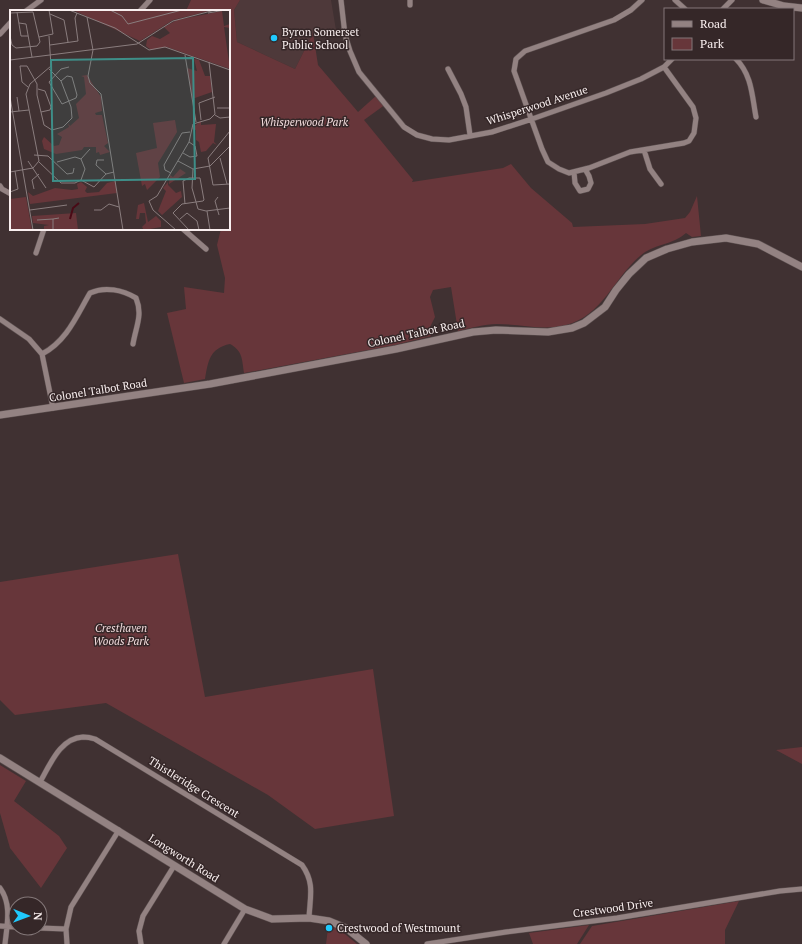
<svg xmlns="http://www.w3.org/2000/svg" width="802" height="944" viewBox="0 0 802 944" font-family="'PT Serif',serif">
	<rect width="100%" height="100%" fill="#403132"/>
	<path fill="#4e393a" d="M240 0H331L336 30 313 33 295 69 237 42 234 10Z"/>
	<path fill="#67363a" d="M191 0H240L234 10 237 42 295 69 313 33 318 65 358 112 377 95 386 104 364 120 413 180 412 182 503 168 511 164 531 188 572 223 573 227 645 224 685 218 690 212 697 196 701 236 692 237 686 233C673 245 653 244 640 256 614 278 602 316 566 325 544 331 520 324 497 324 484 324 471 328 458 331L451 287 433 290 430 297 435 317 430 327 431 336 395 345 244 373C242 360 243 351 230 344 210 348 208 361 205 379L184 383 167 313 186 309 184 287 224 293 225 278 217 245 221 229H229V11H186Z
		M178 554 205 697 373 669 394 816 315 829 268 795 106 703 15 715 0 700V582Z
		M802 747V764L776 750Z
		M0 765 26 781 14 801 59 836 67 848 41 888 10 848 0 813Z
		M739 901 725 930V944H580L592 926Z
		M329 921 357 944H326Z
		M589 925 577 944H533L529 933Z"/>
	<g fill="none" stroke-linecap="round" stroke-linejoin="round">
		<g stroke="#5d5151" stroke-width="6">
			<path id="street" d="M341 0 345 35 350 51 359 72 404 127 417 135 432 139 449 140 492 132 532 119 606 93 641 79 664 67 672 59
				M410 0V5
				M642 0 631 10 614 20 525 51 516 59 514 71 542 149 548 162 559 169 569 173 589 168 630 152 684 143 689 141 694 133 696 118 693 107 664 67
				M675 0 685 9
				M723 9 732 0
				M26 11 41 0
				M140 11 150 0
				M0 34 11 22
				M736 59C752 75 752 96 756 117
				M448 69 461 94 466 107 470 135
				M644 150 650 169 661 184
				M574 172 575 183 580 191 588 189 591 183 589 176 585 169
				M0 186 2 189 11 194
				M183 229 206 249
				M36 253 44 229
				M0 319 29 339 42 354 53 408
				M42 354C67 341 77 315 90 293 105 286 123 290 136 298 143 315 136 326 133 344
				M40 782C50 765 60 738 83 737 87 737 92 738 95 739L302 865C315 883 310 897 309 918
				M0 888C12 904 7 925 5 944
				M0 926 16 927
				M40 928 66 929
				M67 944 66 929 71 907 119 830
				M141 944 139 931 143 916 174 866
				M224 944 245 909
				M427 944 506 932 617 918 780 891 802 889"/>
		</g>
		<g stroke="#5d5151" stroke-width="8">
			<path id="secondary" d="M763 0 784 6 802 8
				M0 415 210 384 396 349 473 332 496 330 548 332 572 328 584 323 605 307 616 290 629 274 646 258 667 249 692 242 726 238 758 244 802 267
				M0 758 245 909 272 919 309 918 329 921 346 928 366 944"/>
		</g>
		<use href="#street" stroke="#938282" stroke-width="5"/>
		<use href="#secondary" stroke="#938282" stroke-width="7"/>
	</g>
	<g fill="#20c9fd" stroke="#352728" stroke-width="1.5">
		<circle cx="274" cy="38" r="4"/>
		<circle cx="329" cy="928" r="4"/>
	</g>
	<g text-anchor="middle" stroke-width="3" stroke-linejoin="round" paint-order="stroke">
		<g font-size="11" fill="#f9efef" stroke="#352728" text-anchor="start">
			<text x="282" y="36">Byron Somerset<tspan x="282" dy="13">Public School</tspan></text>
			<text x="337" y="932">Crestwood of Westmount</text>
		</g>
		<g font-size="11" fill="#f9efef" stroke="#352728">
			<text transform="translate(537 105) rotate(-18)" y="4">Whisperwood Avenue</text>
			<text transform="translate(416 333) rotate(-12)" y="4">Colonel Talbot Road</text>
			<text transform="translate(98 390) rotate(-9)" y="4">Colonel Talbot Road</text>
			<text transform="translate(194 787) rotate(32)" y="4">Thistleridge Crescent</text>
			<text transform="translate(184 858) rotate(32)" y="4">Longworth Road</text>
			<text transform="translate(613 908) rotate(-8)" y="4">Crestwood Drive</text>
		</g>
		<g font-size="11" font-style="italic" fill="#f3dcdd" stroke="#352728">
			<text x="304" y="126">Whisperwood Park</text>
			<text x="121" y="632">Cresthaven<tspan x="121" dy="13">Woods Park</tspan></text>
		</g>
	</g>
	<g transform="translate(10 10)">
		<rect width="220" height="220" fill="#403132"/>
		<path d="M63 0H203L163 10 130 31ZM212 1 214 16 220 14V18L214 17 220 59 157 37 141 40 136 36 137 30 142 26 150 29 160 23 154 17 167 10ZM184 49 189 50 195 66H200L202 82 182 89 177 58 187 61ZM77 65 91 87 92 101 85 103 86 105H92L98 133 94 136 100 142 90 145 89 142 86 143V137H74L72 140 46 144 34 139 32 131 34 127 44 136 49 135 52 127 47 124 59 117 58 113 60 116 69 108 66 94 76 84 74 67 71 66ZM165 110 167 122 148 153 150 167 137 180 135 174 132 176 126 143 147 138 143 113ZM191 111V115L206 114 204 132 207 135 203 133 196 141 191 142 189 132 186 130V120L181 119ZM170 159 176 163 159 174 160 165 163 167ZM105 171 107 183 20 194 18 182 23 186 45 178 62 180 68 179 67 174 71 172 77 177 75 181 77 183 89 182 97 173ZM158 172V175L166 183 171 181 172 187 152 205 148 201 156 181 153 178ZM16 187 22 220H0V189ZM134 193 138 212 146 206 151 211V217L134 220 132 217 136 213 135 203H130L129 209H126L128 195ZM66 203 68 220H34V216L39 215 23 213 22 206Z" fill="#67363a"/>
		<path fill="none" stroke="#490a16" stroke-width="2" d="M60 209 63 198 69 193"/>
		<path fill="none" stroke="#8a7d7e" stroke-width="1" d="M59 0 105 18 139 40 155 37 220 60M100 0 112 6 118 14 172 0M7 2 11 26H18M0 3 23 2 30 32 27 36 6 38 2 35 0 26M198 3 215 0M40 4 54 10 58 32M77 7 83 40M9 13 16 14 22 47M29 27 43 24 39 0M40 35 68 31 65 8 67 3M83 40 78 66 80 73 91 84 113 220M175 45 186 112M0 50 127 34 163 11 205 0M51 71 57 66 62 67 67 85 66 88 52 94 39 72 51 59 59 57M18 77 12 72 10 56H17L27 74V85L34 115 42 120 53 117 62 108 61 97 51 71 39 59M28 79 35 81 41 97 40 100 31 102M0 87 23 220M7 87 9 101M207 98H220M0 102 19 100M205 105 210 108 220 107M191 110 189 93 205 87M220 121 198 148 203 175 220 174M173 143 180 147 187 146 185 136 179 132M24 145 38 146 57 164 63 163 64 158M210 148 217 174M71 149 80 139M94 150H87L86 155 96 164M18 151 36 178M168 151 183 159 200 156 220 136M29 152 51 173H65L71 170 75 159 71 149 65 147 47 152M183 159 182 178 188 199 196 201 220 198M0 162 23 158 29 151 16 84 20 74 41 56 39 26M161 163 155 160 154 155 172 123 180 122M71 170 84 177 96 164 104 162M24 179 22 170 29 164M0 182 8 179 5 161M208 187 205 191 209 205M139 191 147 186 179 132 183 114 200 109 205 104 199 52M139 191 143 200 166 220M175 194 173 171 179 168H190L194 190 193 191 172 194 163 203 179 220M20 200 57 195M84 200H91L99 194 109 197M197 201 200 220M170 209 177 203 187 211 189 220M27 210 43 209M43 220V209L49 208"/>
		<path fill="#3e8e88" fill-opacity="0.15" stroke="#3e8e88" stroke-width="2" d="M183 48 185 169 43 171 41 50Z"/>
		<rect width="220" height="220" fill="none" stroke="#f9efef" stroke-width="2"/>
	</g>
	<rect x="664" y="8" width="130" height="52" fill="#352728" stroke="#837778"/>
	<rect x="672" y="21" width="20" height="6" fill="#938282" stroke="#837778"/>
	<text x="700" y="28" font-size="12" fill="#f9efef">Road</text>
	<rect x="672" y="38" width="20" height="12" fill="#67363a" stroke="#837778"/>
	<text x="700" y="48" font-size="12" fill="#f9efef">Park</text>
	<g transform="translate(28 916) rotate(91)"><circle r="19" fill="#352728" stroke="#837778"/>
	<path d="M0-3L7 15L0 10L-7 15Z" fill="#20c9fd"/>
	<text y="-6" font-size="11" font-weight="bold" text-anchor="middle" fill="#f9efef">N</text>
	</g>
</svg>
